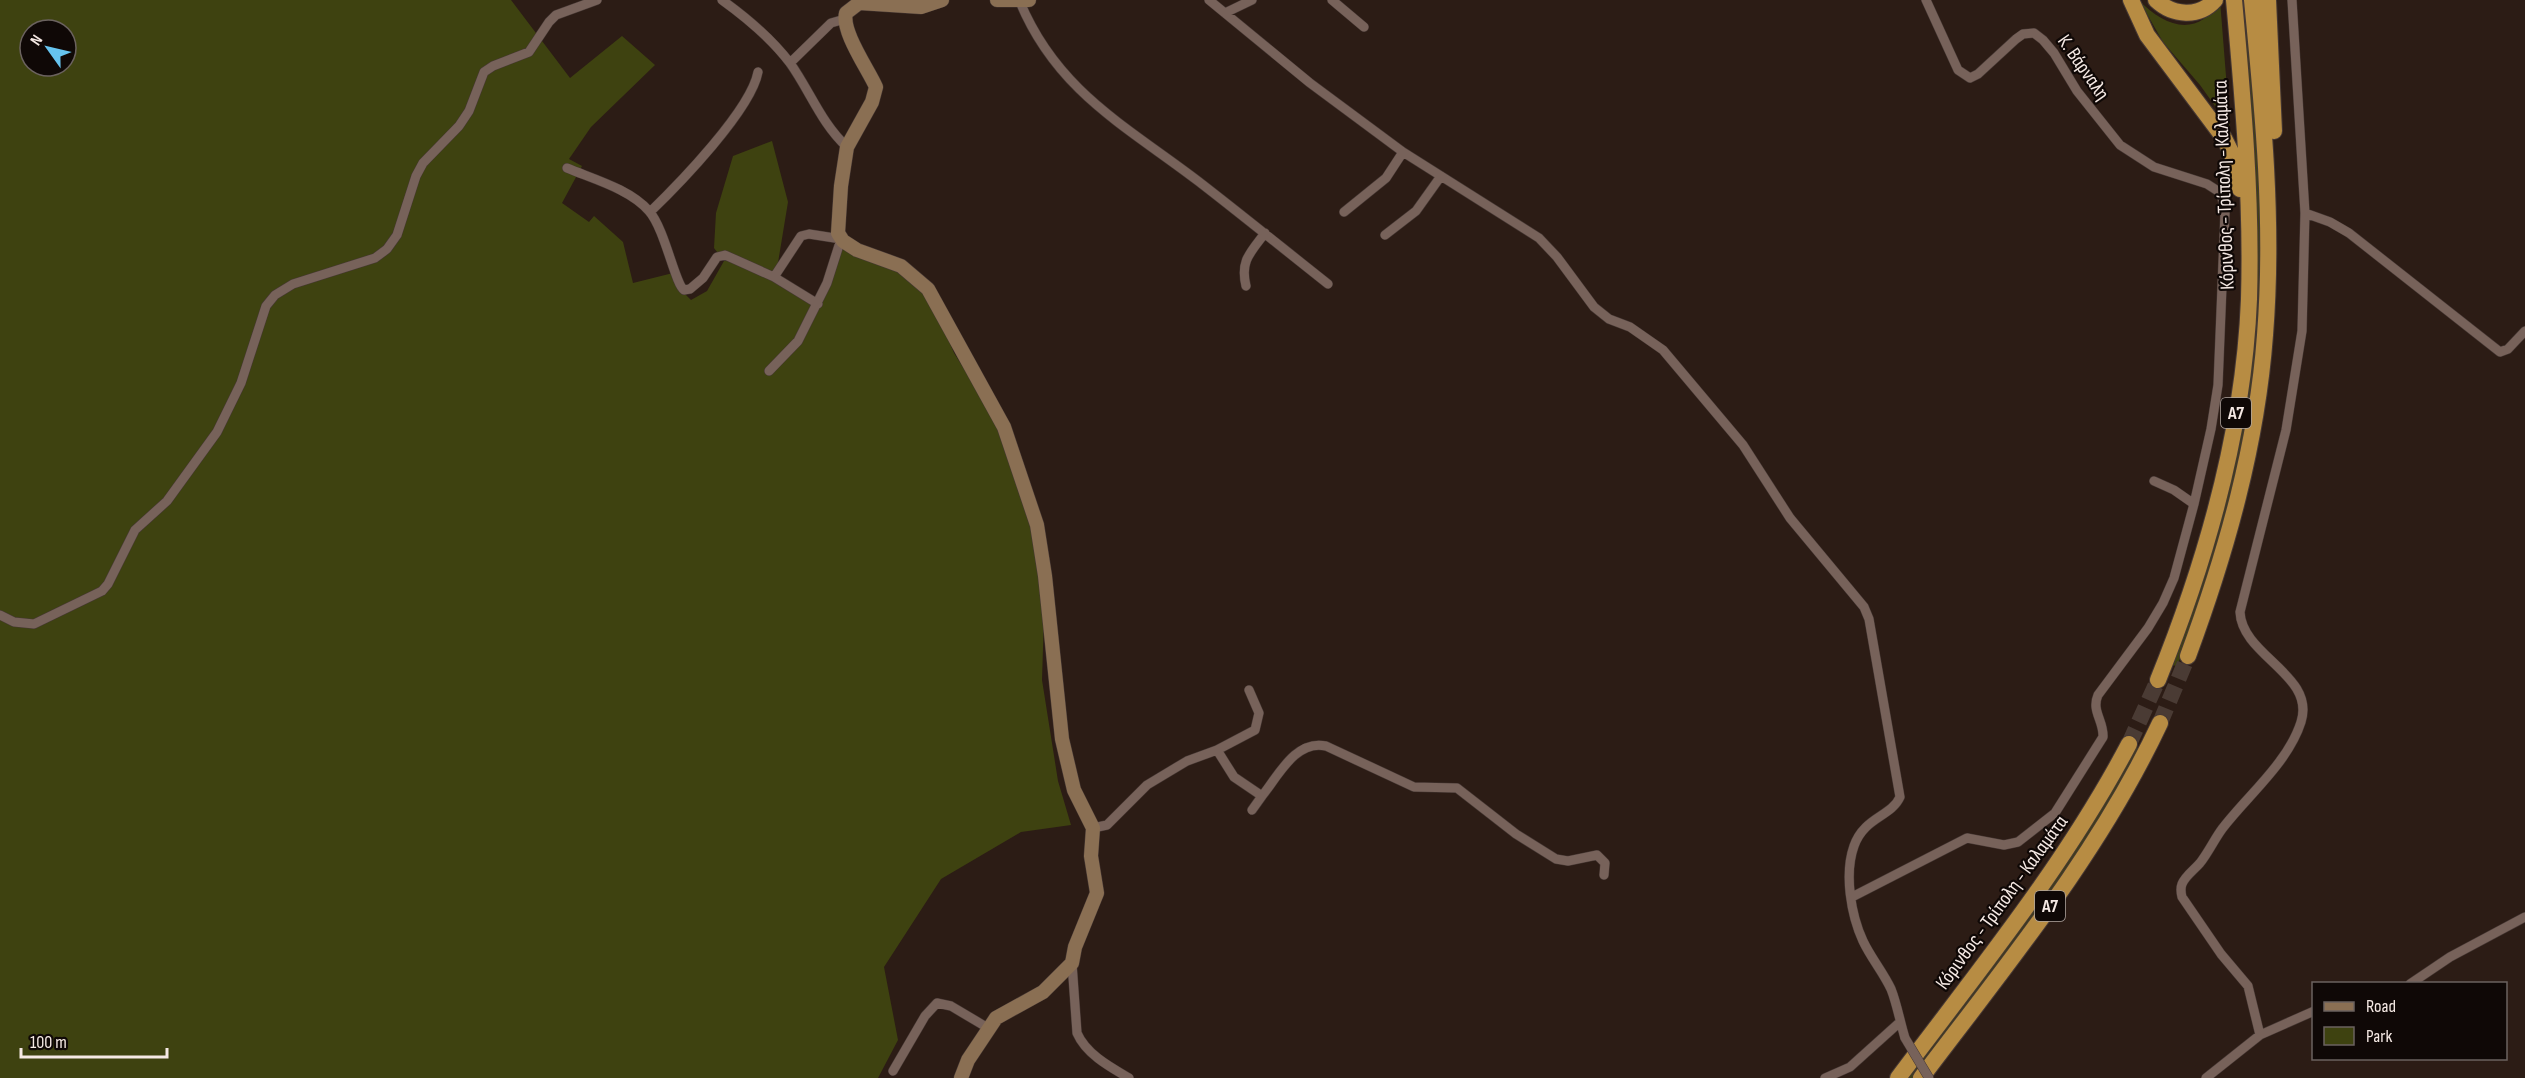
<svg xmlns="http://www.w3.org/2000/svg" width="2525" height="1078" viewBox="0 0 2525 1078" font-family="'Sofia Sans Condensed',sans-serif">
	<rect width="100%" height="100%" fill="#2c1c15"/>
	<path fill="#3e4210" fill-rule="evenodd" d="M0 0H511L570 78 622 36 655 65 591 127 569 159 582 166 562 203 589 222 594 216 623 242 633 283 673 273 676 285 691 300 707 291 724 261 714 248 716 213 733 156 772 141 788 202 775 281 814 304 841 244 892 263 929 294 954 353 992 413 1036 543 1044 616 1042 680 1058 781 1071 825 1021 832 941 879 884 967 898 1040 878 1078H0ZM30 30H66V66H30Z
		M2139 0C2165 28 2199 38 2220 0L2230 127 2200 85 2163 42Z
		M2240 0H2245C2253 100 2265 199 2261 300 2255 424 2223 551 2177 666L2172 665 2245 403Z
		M2136 747 2140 749 2084 846 1913 1078H1906Z"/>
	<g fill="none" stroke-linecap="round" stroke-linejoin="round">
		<path stroke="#4a3b34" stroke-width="16" stroke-dasharray="16 8" stroke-linecap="butt" d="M2160 723 2188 656
			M2129 744 2158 680"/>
		<g stroke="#463834" stroke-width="10">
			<path id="street" d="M722 0C747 18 771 38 790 63 810 91 821 123 847 147
				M1209 0 1310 83 1403 152 1539 238 1557 257 1594 307 1609 319 1630 327 1663 350 1743 445 1790 518 1864 607 1869 619 1900 797C1891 817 1864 817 1854 846 1844 874 1851 915 1863 941 1871 958 1883 972 1891 989 1897 1004 1900 1022 1905 1038
				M1332 0 1364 27
				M1020 2C1057 91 1126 126 1198 181 1242 215 1285 250 1328 284
				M1225 13 1252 0
				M790 63 831 23 845 19
				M567 168C593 179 630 189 649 211 665 229 675 284 684 290L690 289 703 278 717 257 725 255 774 277 818 304
				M650 212C679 184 751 110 758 72
				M1344 212 1386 178 1403 152
				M2305 213 2330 222 2349 233 2500 352 2508 349 2525 331
				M1385 235 1416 211 1441 176
				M1246 286C1240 261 1250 253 1265 233
				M769 371 798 341 827 283 841 239 809 234 801 236 774 277
				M2154 481 2174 490 2194 504
				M0 615 14 622 34 624 102 591 108 584 135 530 167 501 217 432 241 383 266 306 275 295 293 284 375 258 387 249 397 235 416 176 423 163 459 126 469 111 484 72 493 66 529 52 549 22 556 15 597 0
				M1217 750 1234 777 1262 796C1278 776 1296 739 1326 746L1414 787 1457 788 1516 834 1556 859 1568 861 1597 855 1605 863 1604 875
				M1252 810 1262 796
				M1093 828 1107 825 1147 785 1187 761 1217 750 1255 730 1259 713 1249 690
				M1852 897 1967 838 2004 845 2018 842 2055 813 2103 737C2104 721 2091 711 2098 695L2148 628 2163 603 2174 578 2194 504 2211 429 2218 385 2225 213 2221 193 2207 184 2154 167 2120 145 2077 91 2054 53 2043 40 2034 33 2023 34 2016 39 1978 74 1970 78 1958 70 1926 0
				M1072 963 1077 1033C1086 1054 1110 1067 1129 1078
				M2410 984 2450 957 2525 917
				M2260 1035 2248 986 2221 954 2182 897C2181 893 2180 889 2182 884 2185 876 2194 870 2200 863 2208 853 2214 840 2222 829 2247 796 2288 763 2301 722 2316 675 2242 656 2240 612L2286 430 2302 331 2305 213 2292 0
				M893 1071 925 1016 937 1003 951 1006 988 1028
				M1825 1078 1850 1067 1900 1022
				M2206 1078 2260 1035 2314 1011"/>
		</g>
		<g stroke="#463834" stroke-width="15">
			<path id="secondary" d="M942 0 921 7 859 3 846 13C841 31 868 69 876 87L872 102 847 147 841 186 838 233 843 241 857 250 901 266 928 289 1004 427 1037 525 1045 576 1062 739 1074 790 1093 828 1091 856 1097 893 1075 947 1072 963 1043 992 996 1018 968 1060 961 1078
				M997 0H1029"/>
		</g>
		<g stroke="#463834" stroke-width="18">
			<path id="highway" d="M2131 0 2147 35 2224 138 2232 154 2240 189
				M2156 0C2173 16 2199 18 2215 0
				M2268 0 2274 131
				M2188 656C2226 553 2257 445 2265 335 2274 223 2263 111 2252 0
				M2158 680C2207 559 2244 430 2249 299 2252 199 2243 99 2234 0
				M1898 1078C1979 970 2066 864 2129 744
				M1921 1078C2007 964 2099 853 2160 723"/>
		</g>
		<use href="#street" stroke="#77625a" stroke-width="9"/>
		<use href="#secondary" stroke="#8a6f53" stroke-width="14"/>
		<use href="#highway" stroke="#b78c43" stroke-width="16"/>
		<g stroke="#463834" stroke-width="10" stroke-linecap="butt">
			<path id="street-bridge" d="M1905 1038 1929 1078"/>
		</g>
		<use href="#street-bridge" stroke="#77625a" stroke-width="9"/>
	</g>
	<g text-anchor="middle" stroke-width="4.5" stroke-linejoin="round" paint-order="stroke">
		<g fill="#0f0806" stroke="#b0a6a1" stroke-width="1.5">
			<rect x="2221" y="398" width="30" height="30" rx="4.5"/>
			<rect x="2035" y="891" width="30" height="30" rx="4.5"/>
		</g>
		<g font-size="18" font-weight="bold" fill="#f5e9e4">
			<text x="2236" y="419">Α7</text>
			<text x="2050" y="912">Α7</text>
		</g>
		<g font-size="20" fill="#f5e9e4" stroke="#0f0806">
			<text transform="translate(2084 67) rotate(55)" y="7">Κ. Βάρναλη</text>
			<text transform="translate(2223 185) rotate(-92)" y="7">Κόρινθος - Τρίπολη - Καλαμάτα</text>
			<text transform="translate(2001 902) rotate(-54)" y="7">Κόρινθος - Τρίπολη - Καλαμάτα</text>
		</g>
	</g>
	<rect x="2312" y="982" width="195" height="78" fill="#0f0806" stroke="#6b625f" stroke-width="1.5"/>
	<rect x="2324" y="1002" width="30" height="9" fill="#8a6f53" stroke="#6b625f" stroke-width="1.5"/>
	<text x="2366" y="1012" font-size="18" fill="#f5e9e4">Road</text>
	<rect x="2324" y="1027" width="30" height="18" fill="#3e4210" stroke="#6b625f" stroke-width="1.5"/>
	<text x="2366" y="1042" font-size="18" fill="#f5e9e4">Park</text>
	<g transform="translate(48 48) rotate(304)"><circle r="28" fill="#0f0806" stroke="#6b625f" stroke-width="1.5"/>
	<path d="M0-4.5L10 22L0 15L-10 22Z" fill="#66c4ef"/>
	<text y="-9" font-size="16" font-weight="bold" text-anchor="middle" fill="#f5e9e4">N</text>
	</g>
	<path d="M21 1048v9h146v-9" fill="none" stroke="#f5e9e4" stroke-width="3"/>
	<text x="30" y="1048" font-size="18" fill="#f5e9e4" stroke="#0f0806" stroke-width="4.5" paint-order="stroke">100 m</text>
</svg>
